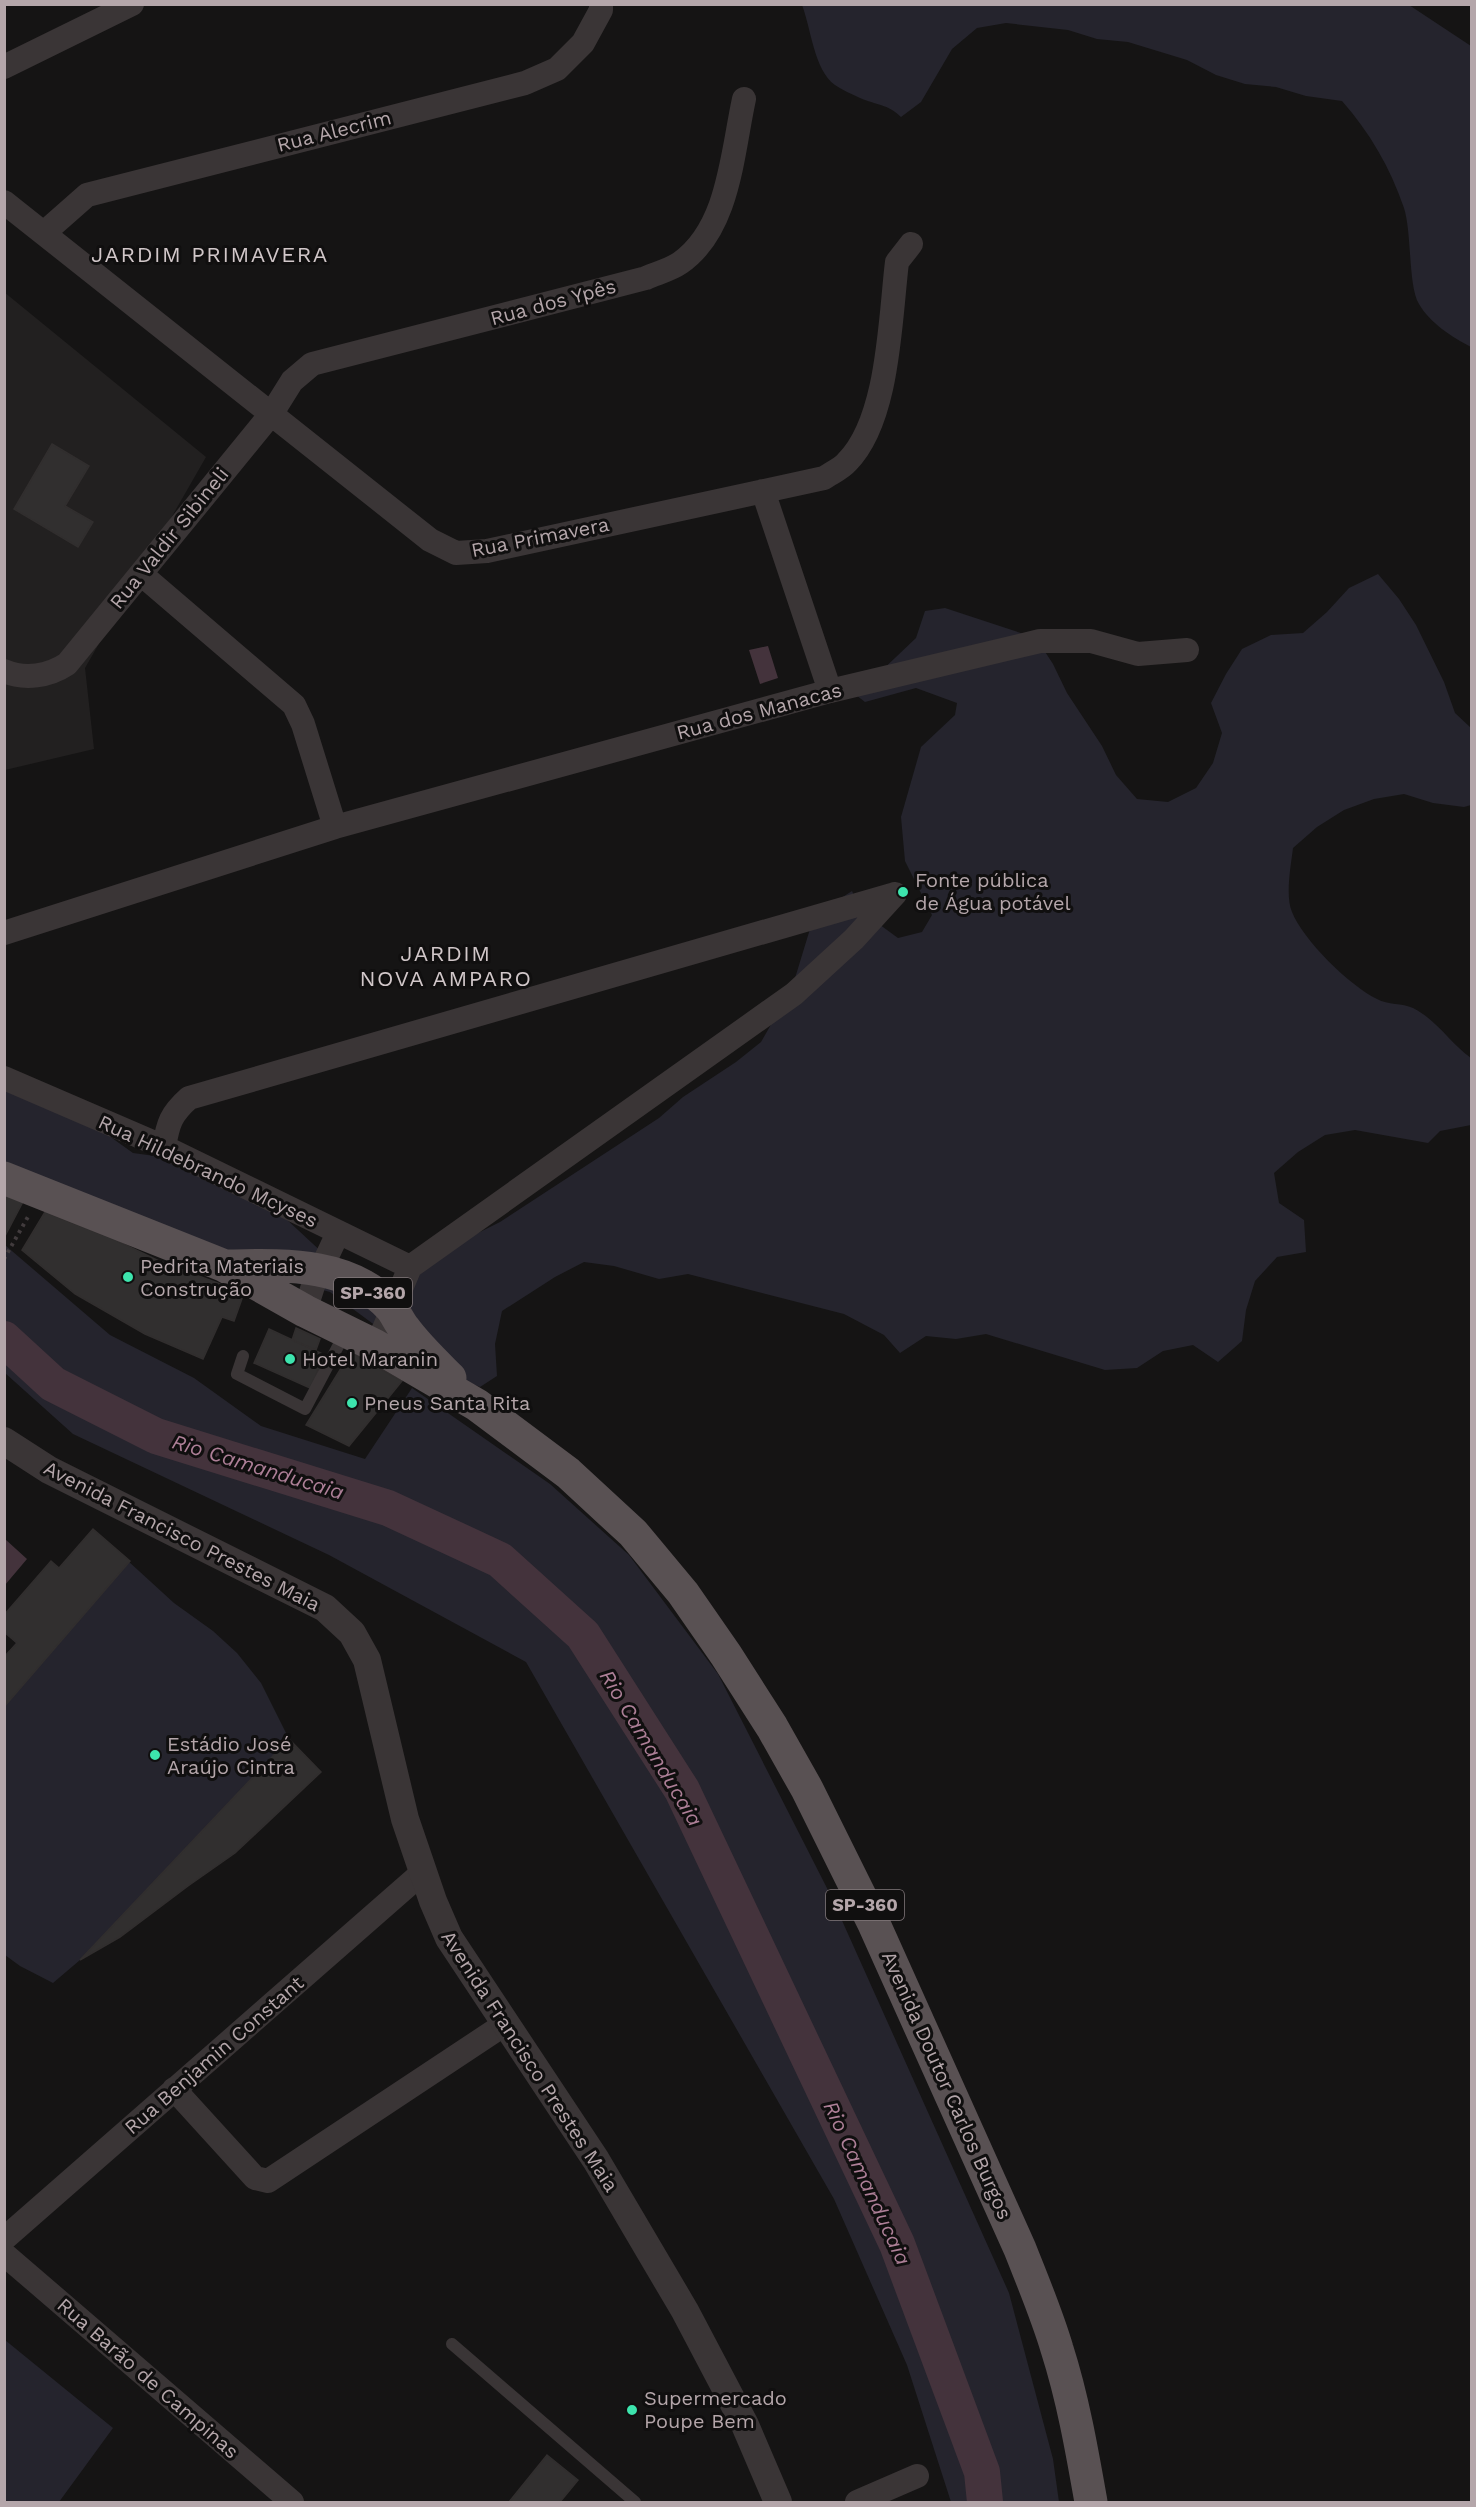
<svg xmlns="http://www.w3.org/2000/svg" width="1476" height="2507" viewBox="0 0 1476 2507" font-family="'Work Sans',sans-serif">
	<rect width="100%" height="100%" fill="#151414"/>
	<path fill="#222020" d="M4 292 206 457 85 668 94 749 5 770Z"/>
	<path fill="#25242d" d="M802 5H1409L1471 46V347C1452 337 1430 323 1419 304 1408 286 1412 233 1404 208 1390 167 1370 133 1342 101L1306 96 1276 87 1245 84 1216 75 1187 60 1128 42 1097 39 1068 30 1006 23 977 28 952 49 921 102 901 117C888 104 876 105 860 98 852 94 842 90 835 85 814 70 811 28 802 5Z
		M1378 574 1399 599 1416 625 1444 682 1455 713 1471 728V805L1464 807 1433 803 1404 794 1374 799 1344 810 1317 827 1293 848C1291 865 1285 896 1292 912 1303 940 1350 986 1377 999 1388 1005 1402 1003 1413 1008 1437 1020 1450 1043 1471 1058V1125L1440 1131 1428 1143 1355 1130 1325 1135 1298 1152 1274 1173 1279 1203 1304 1220 1306 1252 1277 1257 1255 1281 1246 1310 1242 1341 1218 1362 1193 1345 1163 1351 1137 1368 1105 1370 986 1334 956 1339 926 1336 900 1353 884 1335 844 1314 688 1274 659 1279 614 1266 584 1262 555 1277 502 1311 495 1344 497 1376 480 1387 434 1369 330 1292 231 1266 5 1176 4 1090 105 1133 133 1153 155 1156 182 1166 270 1204 340 1269 398 1284 472 1236 500 1222 659 1118 683 1097 736 1062 761 1042 792 988 810 929 832 904 852 891 861 911 898 938 922 932 932 915 905 861 901 817 921 747 955 715 957 703 916 688 865 702 856 695 916 638 925 611 945 608 1036 638 1053 664 1067 693 1102 746 1116 775 1137 799 1168 802 1196 788 1213 763 1222 733 1211 703 1226 674 1242 649 1271 635 1303 633 1327 612 1349 588Z
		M5 1245 110 1335 194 1378 261 1426 365 1459 412 1388 550 1484 629 1555 718 1674 831 1896 1009 2293 1053 2459 1059 2502H951L907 2365 834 2199 526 1662 329 1555 73 1434 5 1373Z
		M93 1529 174 1603 213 1631 237 1653 261 1683 289 1739 321 1772 235 1853 188 1886 120 1937 80 1960 53 1983 20 1966 5 1955 4 1657 16 1643 5 1632V1615L51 1561 59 1568Z
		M5 2340 113 2428 59 2502H5Z"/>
	<path fill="#44333c" d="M768 646 778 678 760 684 749 650Z
		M5 1539 27 1559 5 1585Z"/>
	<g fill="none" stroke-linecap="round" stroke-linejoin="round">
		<path stroke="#44333c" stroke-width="36" d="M4 1339 53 1384 156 1436 388 1508 500 1560 583 1635 682 1790 897 2244 982 2472 985 2502"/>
	</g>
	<path fill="#312f2f" stroke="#312e2e" stroke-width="1.5" d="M52 444 89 466 65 506 93 522 78 547 14 509Z
		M4 1188 26 1196 4 1238Z
		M45 1212 109 1237 159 1261 244 1293 234 1321 222 1317 203 1359 145 1334 75 1294 22 1250Z
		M296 1328 320 1339 316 1350 292 1340Z
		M269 1329 325 1355 310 1388 254 1363Z
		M351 1352 402 1381 349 1446 306 1425Z
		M93 1529 130 1561 4 1707V1657L17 1643 4 1632V1615L51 1561 59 1568Z
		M289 1739 321 1772 235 1853 188 1886 120 1937 80 1960Z
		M547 2455 578 2480 560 2502H509Z"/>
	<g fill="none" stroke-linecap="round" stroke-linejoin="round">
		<path stroke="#413b3d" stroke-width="4" stroke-dasharray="3 4.5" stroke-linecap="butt" d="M4 1259 29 1215"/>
		<path stroke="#3a3536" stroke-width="12" d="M243 1356 237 1374 305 1409 345 1333
			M452 2344 635 2502"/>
		<path stroke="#3a3536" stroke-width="24" d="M4 67 132 4
			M4 202 430 540 456 553 487 551 824 478C831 473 841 469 847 462 889 420 890 319 897 262L911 244
			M45 232 87 195 525 83 557 69 583 43 601 10V4
			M763 491 830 691
			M141 574 294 705 303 724 335 827
			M4 671C25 680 49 676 67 664L272 413 292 381 312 364 646 278C657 273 670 270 680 263 729 229 732 154 744 99
			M4 933 335 827 830 691 1040 641H1091L1138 654 1187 650
			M4 1078 164 1147 410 1267
			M164 1147C168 1123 171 1114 189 1098L895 894
			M305 1311 313 1286 338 1233
			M374 1345 384 1329 410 1267 794 994 854 939 895 894
			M174 2089 255 2178 268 2181 505 2024
			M4 2239 423 1872
			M4 2254 292 2502
			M857 2502 917 2476"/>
		<path stroke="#3a3536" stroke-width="28" d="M4 1441 49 1470 325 1608 352 1633 367 1660 405 1819 433 1901 449 1938 596 2160 685 2311 745 2425 778 2502"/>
		<path stroke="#595153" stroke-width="33" d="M4 1178 225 1266 305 1311 374 1345 477 1405 568 1473 633 1533 683 1593 726 1655 772 1727 807 1789 874 1924 1020 2249C1033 2282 1047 2315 1057 2349 1073 2399 1082 2451 1091 2502
			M228 1266C284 1265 351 1262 391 1308 396 1314 399 1322 404 1328 417 1346 434 1362 450 1378"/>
	</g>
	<g fill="#3de4ad" stroke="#100f0f" stroke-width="2">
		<circle cx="903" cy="892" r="6"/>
		<circle cx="128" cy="1277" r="6"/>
		<circle cx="290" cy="1359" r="6"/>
		<circle cx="352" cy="1403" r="6"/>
		<circle cx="155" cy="1755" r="6"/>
		<circle cx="632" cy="2410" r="6"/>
	</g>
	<g text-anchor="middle" stroke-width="6" stroke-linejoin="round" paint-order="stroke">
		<g fill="#100f0f" stroke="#83797c" stroke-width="1.5">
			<rect x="334" y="1278" width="78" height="30" rx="4.5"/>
			<rect x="826" y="1890" width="78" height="30" rx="4.5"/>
		</g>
		<g font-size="18" font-weight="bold" fill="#b4a6aa">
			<text x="373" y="1299">SP-360</text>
			<text x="865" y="1911">SP-360</text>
		</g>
		<g font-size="20" fill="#b4a6aa" stroke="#100f0f">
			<text transform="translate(334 131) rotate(-14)" y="7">Rua Alecrim</text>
			<text transform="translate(553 302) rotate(-15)" y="7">Rua dos Ypês</text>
			<text transform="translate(540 537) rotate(-11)" y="7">Rua Primavera</text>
			<text transform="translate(169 538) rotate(-51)" y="7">Rua Valdir Sibineli</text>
			<text transform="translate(759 711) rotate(-15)" y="7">Rua dos Manacas</text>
			<text transform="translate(208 1171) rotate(25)" y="7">Rua Hildebrando Mcyses</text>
			<text transform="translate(182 1536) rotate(27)" y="7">Avenida Francisco Prestes Maia</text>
			<text transform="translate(214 2055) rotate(-41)" y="7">Rua Benjamin Constant</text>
			<text transform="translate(530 2061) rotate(57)" y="7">Avenida Francisco Prestes Maia</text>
			<text transform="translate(947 2085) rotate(66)" y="7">Avenida Doutor Carlos Burgos</text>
			<text transform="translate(148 2378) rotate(41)" y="7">Rua Barão de Campinas</text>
		</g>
		<g font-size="20" fill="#b4a6aa" stroke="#100f0f" text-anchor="start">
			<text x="915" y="887">Fonte pública<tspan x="915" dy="23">de Água potável</tspan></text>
			<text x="140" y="1273">Pedrita Materiais<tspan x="140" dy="23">Construção</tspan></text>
			<text x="302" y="1366">Hotel Maranin</text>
			<text x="364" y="1410">Pneus Santa Rita</text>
			<text x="167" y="1751">Estádio José<tspan x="167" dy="23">Araújo Cintra</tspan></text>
			<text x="644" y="2405">Supermercado<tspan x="644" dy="23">Poupe Bem</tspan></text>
		</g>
		<g font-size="21" font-style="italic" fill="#ad7f97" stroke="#100f0f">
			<text transform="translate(258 1467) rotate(17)" y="7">Rio Camanducaia</text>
			<text transform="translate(651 1748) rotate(59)" y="7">Rio Camanducaia</text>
			<text transform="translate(867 2183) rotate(65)" y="7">Rio Camanducaia</text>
		</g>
		<g font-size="22" letter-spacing="1.5" fill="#d1c7c9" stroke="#100f0f">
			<text x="210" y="262">JARDIM PRIMAVERA</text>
			<text x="446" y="961">JARDIM<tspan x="446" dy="25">NOVA AMPARO</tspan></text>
		</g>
	</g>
	<rect width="1476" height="2507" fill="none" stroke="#b4a6aa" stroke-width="12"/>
</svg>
